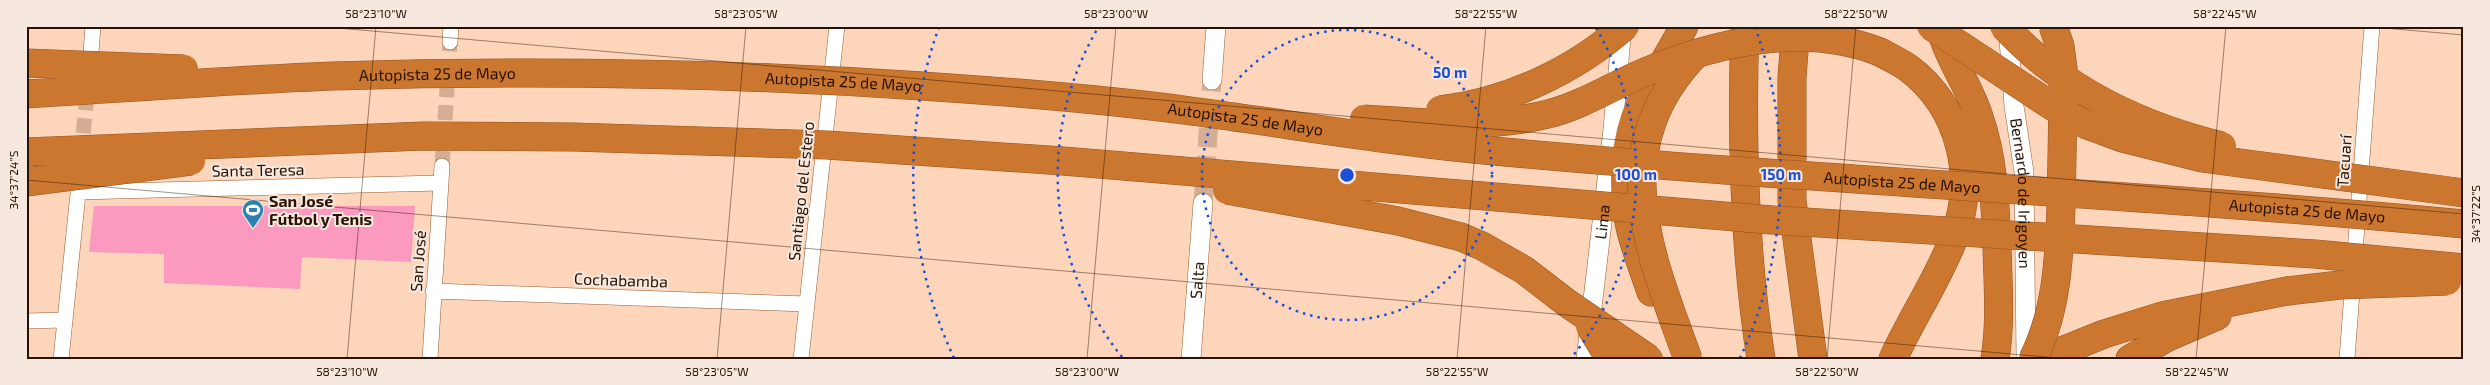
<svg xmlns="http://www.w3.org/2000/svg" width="2490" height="385" viewBox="0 0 2490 385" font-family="'Exo 2',sans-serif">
	<rect width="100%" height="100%" fill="#fdd5ba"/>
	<path fill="#fc99be" d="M94 206H415L411 262 302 257 300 289 164 283V254L89 252Z"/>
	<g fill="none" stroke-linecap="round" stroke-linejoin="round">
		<path stroke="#d3ae95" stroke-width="15" stroke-dasharray="15 8" stroke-linecap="butt" d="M81 156 88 84
			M442 166 450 42"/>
		<path stroke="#d3ae95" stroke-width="19" stroke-dasharray="19 9" stroke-linecap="butt" d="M1203 203 1212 80"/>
		<g stroke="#975e32" stroke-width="16">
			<path id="minor" d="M450 42 451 26
				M91 53 93 26
				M78 192 440 183
				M433 291 807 304
				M26 321 64 320
				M61 359 79 184
				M430 359 442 166
				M801 359 837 26
				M2347 359 2372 26"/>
		</g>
		<g stroke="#975e32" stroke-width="20">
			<g id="tertiary">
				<path id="s1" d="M2008 26 2014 106 2024 172 2026 359"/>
				<path d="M1212 80 1216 26"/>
				<path id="s2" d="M1191 359 1203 203"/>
				<path id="s3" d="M1586 359 1613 129 1622 26"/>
			</g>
		</g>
		<g stroke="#935420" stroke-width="29">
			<path id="motorway" d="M1745 26C1741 137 1744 249 1761 359
				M1796 26 1792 77V201L1813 359
				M1940 26C1948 59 1969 85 1979 117 1994 160 1995 203 1997 248 1998 285 2001 322 1995 359
				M1880 52C1889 57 1898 61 1907 67 1961 107 1978 179 1953 240 1937 281 1911 319 1893 359
				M1651 292C1644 271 1635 249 1630 227 1621 188 1624 139 1641 103 1654 77 1671 52 1684 26
				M2042 359 2104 334 2162 316 2287 291
				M2130 359 2166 338 2217 316"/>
		</g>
		<use href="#minor" stroke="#fff" stroke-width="15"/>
		<use href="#tertiary" stroke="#fff" stroke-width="19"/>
		<use href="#motorway" stroke="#cc7730" stroke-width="28"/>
		<g stroke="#935420" stroke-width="29" stroke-linecap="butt">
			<g id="motorway-bridge">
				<path d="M1931 26 2052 106 2087 125 2122 138 2202 158 2464 193"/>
				<path d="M2004 26C2062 89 2140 126 2222 146"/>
				<path d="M26 63 184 69"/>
				<path id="s4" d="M26 94C128 88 231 80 333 76 529 70 727 73 922 86 1012 92 1103 99 1191 111 1289 124 1386 141 1484 150 1810 181 2138 193 2464 224"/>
				<path d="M1440 110C1508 102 1574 71 1625 26"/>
				<path d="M1364 119C1425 123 1488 129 1548 114 1583 105 1612 86 1645 72 1717 42 1805 22 1880 52"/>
				<path d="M26 152 424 136 573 137 827 145 1063 161 1772 220 2315 254 2464 268"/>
				<path d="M26 182 191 161"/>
				<path d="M1227 190 1398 221 1461 237 1482 246 1524 270 1567 303 1649 359"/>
				<path d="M2287 291 2340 285 2447 281"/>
				<path d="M1590 326 1610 359"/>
				<path d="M1688 359C1649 252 1604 149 1696 54"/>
				<path d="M2033 359C2057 311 2059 259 2061 207 2062 161 2063 115 2063 69L2060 46 2053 26"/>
			</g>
		</g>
		<use href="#motorway-bridge" stroke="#cc7730" stroke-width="28"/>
	</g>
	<path fill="none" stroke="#291202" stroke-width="1" stroke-opacity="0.45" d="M315 26 2464 214M2361 26 2464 35M26 180 2069 359M347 359 376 26M717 359 746 26M1087 359 1116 26M1457 359 1486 26M1827 359 1856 26M2196 359 2226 26"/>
	<g fill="none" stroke="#1d4ed8" stroke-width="2.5" stroke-dasharray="2.5 5">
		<circle cx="1347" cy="175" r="145"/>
		<path d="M1122 357A289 289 0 0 1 1098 28M1596 28A289 289 0 0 1 1572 357"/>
		<path d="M954 358A434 434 0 0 1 939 27M1755 27A434 434 0 0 1 1740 358"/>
	</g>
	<defs>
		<g id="stadium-pin" transform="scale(1.125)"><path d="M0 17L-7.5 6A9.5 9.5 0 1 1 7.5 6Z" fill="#2a83b1" stroke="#f6e8df"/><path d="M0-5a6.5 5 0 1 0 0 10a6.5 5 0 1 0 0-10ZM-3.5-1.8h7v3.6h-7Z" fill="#fff"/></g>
	</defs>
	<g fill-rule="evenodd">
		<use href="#stadium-pin" x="253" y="210"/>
	</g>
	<g text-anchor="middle" stroke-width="4" stroke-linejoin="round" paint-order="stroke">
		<g font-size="16" fill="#291202" stroke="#f6e8df">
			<text dy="6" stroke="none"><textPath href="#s4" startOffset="412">Autopista 25 de Mayo</textPath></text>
			<text dy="6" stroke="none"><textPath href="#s4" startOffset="818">Autopista 25 de Mayo</textPath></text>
			<text dy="6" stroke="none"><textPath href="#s4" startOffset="1222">Autopista 25 de Mayo</textPath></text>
			<text transform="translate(2344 161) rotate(-86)" y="6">Tacuarí</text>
			<text transform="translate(258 170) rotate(-1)" y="6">Santa Teresa</text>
			<text dy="6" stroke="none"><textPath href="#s4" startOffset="1882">Autopista 25 de Mayo</textPath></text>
			<text transform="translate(801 191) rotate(-84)" y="6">Santiago del Estero</text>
			<text dy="6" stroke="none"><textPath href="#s1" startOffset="168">Bernardo de Irigoyen</textPath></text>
			<text dy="6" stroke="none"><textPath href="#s4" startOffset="2288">Autopista 25 de Mayo</textPath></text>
			<text dy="6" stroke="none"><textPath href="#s3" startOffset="138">Lima</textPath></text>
			<text transform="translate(418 261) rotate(-86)" y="6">San José</text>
			<text transform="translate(621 280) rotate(2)" y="6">Cochabamba</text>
			<text dy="6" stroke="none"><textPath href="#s2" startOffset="79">Salta</textPath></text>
		</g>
		<g font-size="16" font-weight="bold" fill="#291202" stroke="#f6e8df" text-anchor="start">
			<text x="269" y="207">San José<tspan x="269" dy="18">Fútbol y Tenis</tspan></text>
		</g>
	</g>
	<circle cx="1347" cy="175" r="8" fill="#1d4ed8" stroke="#f6e8df" stroke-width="2.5"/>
	<g font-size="15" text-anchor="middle" font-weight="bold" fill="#1d4ed8" stroke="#f6e8df" stroke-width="4" stroke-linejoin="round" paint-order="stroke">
		<text x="1450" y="78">50 m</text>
		<text x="1636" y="180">100 m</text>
		<text x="1781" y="180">150 m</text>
	</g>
	<rect width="2490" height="385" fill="none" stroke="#f6e8df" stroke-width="55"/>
	<rect x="28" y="28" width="2434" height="330" fill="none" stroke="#291202" stroke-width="2"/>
	<g font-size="12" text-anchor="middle" fill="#291202">
		<text x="376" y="18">58°23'10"W</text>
		<text x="746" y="18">58°23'05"W</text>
		<text x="1116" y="18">58°23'00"W</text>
		<text x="1486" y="18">58°22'55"W</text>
		<text x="1856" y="18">58°22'50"W</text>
		<text x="2225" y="18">58°22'45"W</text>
		<text transform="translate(14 180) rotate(-90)" y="4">34°37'24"S</text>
		<text transform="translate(2476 214) rotate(-90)" y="4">34°37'22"S</text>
		<text x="347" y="376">58°23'10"W</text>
		<text x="717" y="376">58°23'05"W</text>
		<text x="1087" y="376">58°23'00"W</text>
		<text x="1457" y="376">58°22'55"W</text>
		<text x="1827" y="376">58°22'50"W</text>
		<text x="2197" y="376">58°22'45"W</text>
	</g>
</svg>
